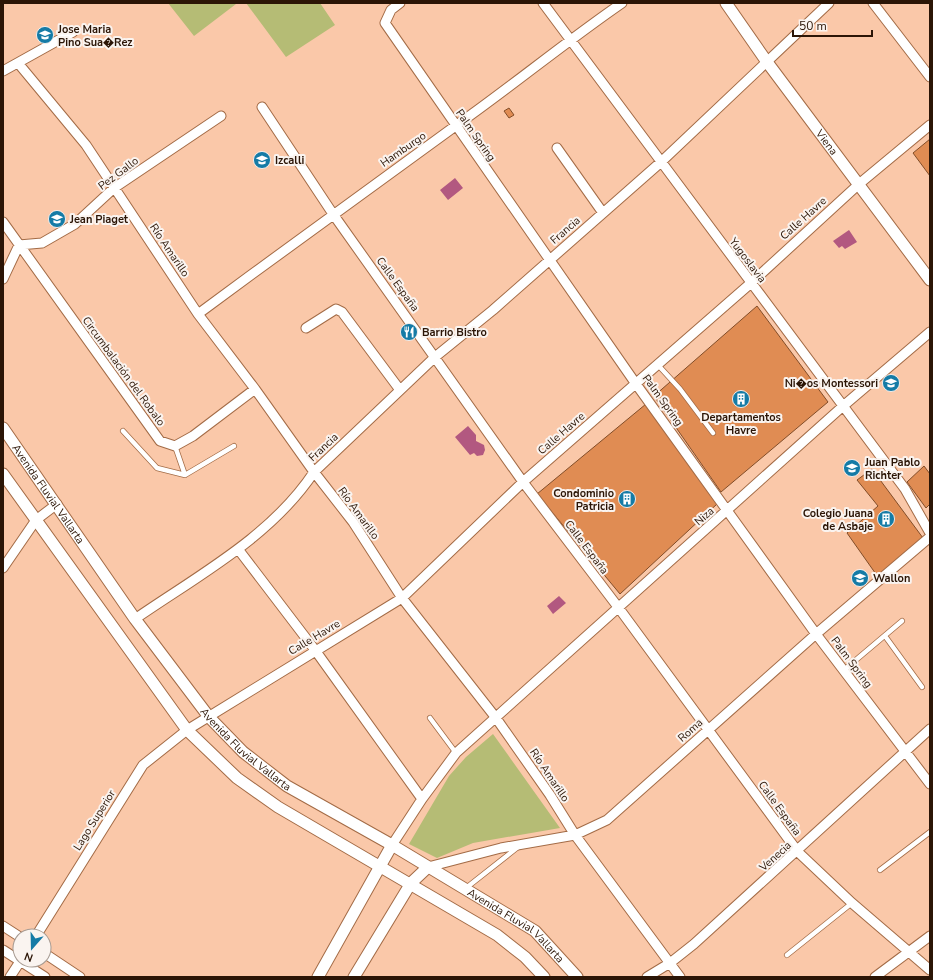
<svg xmlns="http://www.w3.org/2000/svg" width="933" height="980" viewBox="0 0 933 980" font-family="'Nunito Sans',sans-serif">
	<rect width="100%" height="100%" fill="#fac8a9"/>
	<path fill="#b5bc75" d="M168 3H235L236 4 194 36Z
		M246 3H320L335 25 286 57Z
		M493 734 560 828 473 843 437 858 409 844 449 776 466 757Z"/>
	<path fill="#b25880" d="M455 178 463 188 448 200 440 190Z
		M849 230 857 242 845 249 842 246 839 248 833 241Z
		M468 426 476 435V441L484 445 485 450 483 455 477 456 474 453 470 455 455 437Z
		M559 596 566 603 553 614 547 606Z"/>
	<path fill="#e08c53" stroke="#824d28" d="M509 108 514 115 509 118 504 111Z
		M930 139V176L913 153Z
		M757 306 828 402 721 492 654 396Z
		M646 404 717 504 620 594 537 494Z
		M924 466 930 474V504L926 508 907 482Z
		M872 469 923 538 878 577 847 533 878 506 857 480Z"/>
	<g fill="none" stroke-linecap="round" stroke-linejoin="round">
		<g stroke="#a36b46" stroke-width="6">
			<path id="service" d="M658 365 680 389 713 433
				M123 431 157 468 185 475
				M175 446 185 475 234 446
				M885 636 922 687
				M844 670 902 621
				M430 718 456 753
				M880 870 930 832
				M466 888 518 847
				M787 955 852 903"/>
		</g>
		<g stroke="#a36b46" stroke-width="11">
			<path id="minor" d="M400 3 391 10 385 23 636 384 816 634 930 784
				M543 3 905 489 930 533
				M873 3 930 77
				M18 63 86 145 198 314 255 389 314 472 353 522 402 598 496 718 550 795 575 835 680 977
				M3 71 73 32
				M262 107 333 214 523 482 618 607 798 852 852 903 930 970
				M557 148 603 213
				M3 222 160 441 175 446 193 436 255 389
				M3 279 19 245 42 243 75 224 114 188 221 116
				M198 314C283 251 369 189 454 127 511 87 564 43 622 3
				M306 328 336 309 342 312 400 390
				M238 549 315 650 422 799
				M3 568 36 520 57 504
				M135 619C197 576 271 537 314 472L435 357 493 310 661 162 829 3
				M392 845 422 799 456 753 842 407 930 332
				M428 867 501 848 575 835 607 820 816 634 930 537
				M3 926 20 937
				M36 936 143 765 187 730 402 598 523 482 751 283 859 184 930 125
				M3 950 45 977
				M44 953 80 977
				M10 977 21 960
				M647 977 670 963 694 944 930 729
				M875 977 930 936"/>
		</g>
		<g stroke="#a36b46" stroke-width="13">
			<g id="tertiary">
				<path id="s1" d="M726 3 767 62 930 280"/>
				<path id="s2" d="M3 428 135 619 209 717 243 752 287 786 392 845 535 931 577 977"/>
				<path d="M3 474 187 730 237 778 278 807 497 935 525 957 544 977"/>
				<path d="M318 977 392 845"/>
				<path d="M354 977 411 883 428 867"/>
			</g>
		</g>
		<use href="#service" stroke="#fff" stroke-width="4.5"/>
		<use href="#minor" stroke="#fff" stroke-width="9"/>
		<use href="#tertiary" stroke="#fff" stroke-width="11"/>
	</g>
	<defs>
		<g id="school-disc" transform="scale(0.9)"><circle r="9.5" fill="#157ba6" stroke="#faf4f0"/><path d="M0-5L7-2L0 1L-7-2ZM-4 1L0 2.5L4 1V4Q0 6-4 4Z" fill="#fff"/></g>
		<g id="restaurant-disc" transform="scale(0.9)"><circle r="9.5" fill="#157ba6" stroke="#faf4f0"/><path d="M-5-6h1v4h1v-4h1v4h1v-4h1v5L-1.5 .5V6h-2V.5L-5-1ZM5-6V6H3V1.5H1.5Q1.5-4 5-6Z" fill="#fff"/></g>
		<g id="building-disc" transform="scale(0.9)"><circle r="9.5" fill="#157ba6" stroke="#faf4f0"/><path d="M-4-6H4V6H1V3H-1V6H-4ZM-2.5-4.3h1.7v1.8h-1.7ZM.8-4.3h1.7v1.8H.8ZM-2.5-1h1.7V.8h-1.7ZM.8-1h1.7V.8H.8Z" fill="#fff"/></g>
	</defs>
	<g fill-rule="evenodd">
		<use href="#school-disc" x="45" y="35"/>
		<use href="#school-disc" x="262" y="160"/>
		<use href="#school-disc" x="57" y="219"/>
		<use href="#restaurant-disc" x="409" y="332"/>
		<use href="#school-disc" x="891" y="383"/>
		<use href="#building-disc" x="741" y="399"/>
		<use href="#school-disc" x="852" y="468"/>
		<use href="#building-disc" x="627" y="499"/>
		<use href="#building-disc" x="886" y="519"/>
		<use href="#school-disc" x="860" y="578"/>
	</g>
	<g text-anchor="middle" stroke-width="4" stroke-linejoin="round" paint-order="stroke">
		<g font-size="11" font-weight="bold" fill="#2b1506" stroke="#faf4f0" text-anchor="start">
			<text x="58" y="33">Jose Maria<tspan x="58" dy="13">Pino Sua�Rez</tspan></text>
			<text x="275" y="164">Izcalli</text>
			<text x="70" y="223">Jean Piaget</text>
			<text x="422" y="336">Barrio Bistro</text>
			<text x="878" y="387" text-anchor="end">Ni�os Montessori</text>
			<text x="741" y="421" text-anchor="middle">Departamentos<tspan x="741" dy="13">Havre</tspan></text>
			<text x="865" y="466">Juan Pablo<tspan x="865" dy="13">Richter</tspan></text>
			<text x="614" y="497" text-anchor="end">Condominio<tspan x="614" dy="13">Patricia</tspan></text>
			<text x="873" y="517" text-anchor="end">Colegio Juana<tspan x="873" dy="13">de Asbaje</tspan></text>
			<text x="873" y="582">Wallon</text>
		</g>
		<g font-size="11" fill="#2b1506" stroke="#faf4f0">
			<text transform="translate(476 135) rotate(55)" y="4">Palm Spring</text>
			<text dy="4" stroke="none"><textPath href="#s1" startOffset="172">Viena</textPath></text>
			<text transform="translate(403 149) rotate(-35)" y="4">Hamburgo</text>
			<text transform="translate(118 173) rotate(-37)" y="4">Pez Gallo</text>
			<text transform="translate(803 218) rotate(-42)" y="4">Calle Havre</text>
			<text transform="translate(565 230) rotate(-41)" y="4">Francia</text>
			<text transform="translate(170 250) rotate(56)" y="4">Río Amarillo</text>
			<text transform="translate(748 260) rotate(53)" y="4">Yugoslavia</text>
			<text transform="translate(398 284) rotate(54)" y="4">Calle España</text>
			<text transform="translate(124 371) rotate(54)" y="4">Circumbalación del Robalo</text>
			<text transform="translate(663 400) rotate(54)" y="4">Palm Spring</text>
			<text transform="translate(561 433) rotate(-41)" y="4">Calle Havre</text>
			<text transform="translate(323 447) rotate(-43)" y="4">Francia</text>
			<text dy="4" stroke="none"><textPath href="#s2" startOffset="80">Avenida Fluvial Vallarta</textPath></text>
			<text transform="translate(359 513) rotate(54)" y="4">Río Amarillo</text>
			<text transform="translate(704 516) rotate(-41)" y="4">Niza</text>
			<text transform="translate(587 547) rotate(53)" y="4">Calle España</text>
			<text transform="translate(314 637) rotate(-31)" y="4">Calle Havre</text>
			<text transform="translate(852 662) rotate(53)" y="4">Palm Spring</text>
			<text transform="translate(690 730) rotate(-42)" y="4">Roma</text>
			<text dy="4" stroke="none"><textPath href="#s2" startOffset="404">Avenida Fluvial Vallarta</textPath></text>
			<text transform="translate(550 775) rotate(56)" y="4">Río Amarillo</text>
			<text transform="translate(780 808) rotate(54)" y="4">Calle España</text>
			<text transform="translate(94 820) rotate(-58)" y="4">Lago Superior</text>
			<text transform="translate(775 856) rotate(-42)" y="4">Venecia</text>
			<text dy="4" stroke="none"><textPath href="#s2" startOffset="728">Avenida Fluvial Vallarta</textPath></text>
		</g>
	</g>
	<rect width="933" height="980" fill="none" stroke="#2b1506" stroke-width="8"/>
	<g transform="translate(32 948) rotate(200)"><circle r="19" fill="#faf4f0" stroke="#a79b92"/>
	<path d="M0-3L7 15L0 10L-7 15Z" fill="#157ba6"/>
	<text y="-6" font-size="11" font-weight="bold" text-anchor="middle" fill="#2b1506">N</text>
	</g>
	<path d="M793 30v6h79v-6" fill="none" stroke="#2b1506" stroke-width="2"/>
	<text x="799" y="30" font-size="12" fill="#2b1506" stroke="#faf4f0" stroke-width="3" paint-order="stroke">50 m</text>
</svg>
